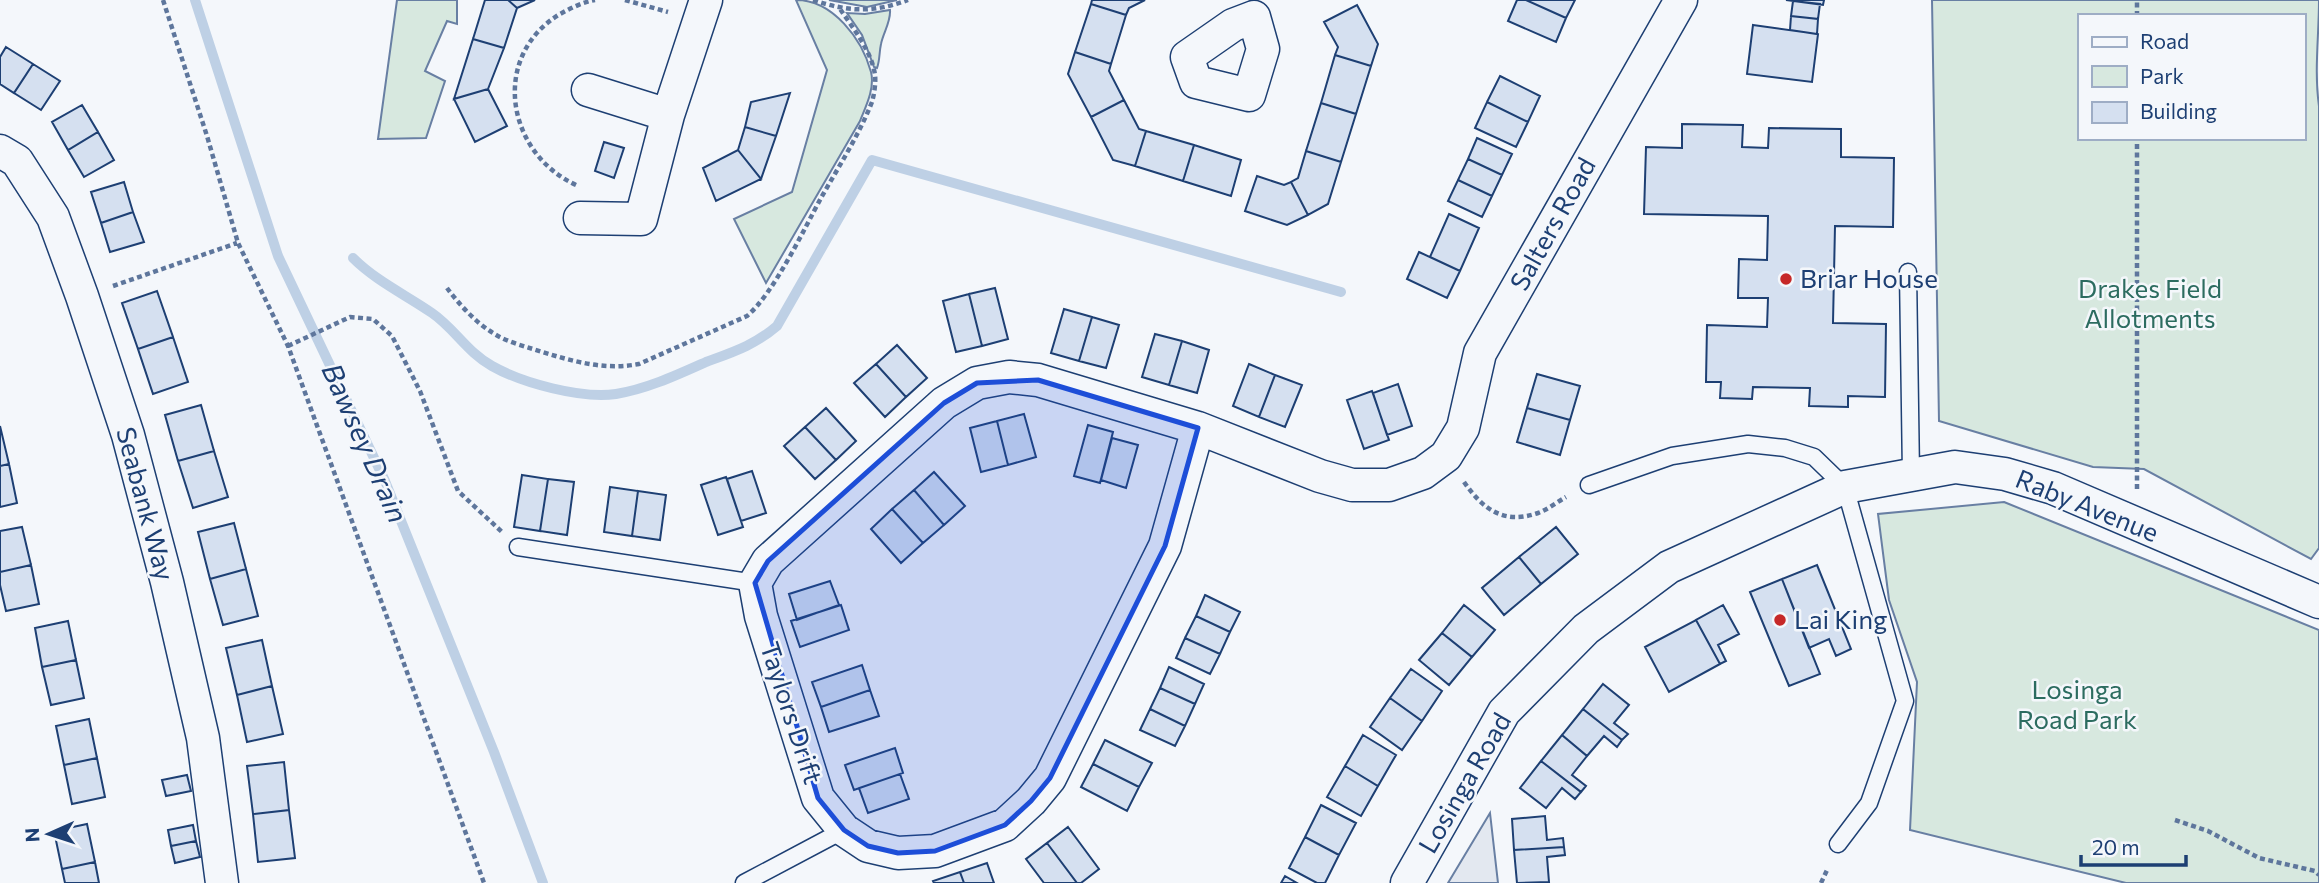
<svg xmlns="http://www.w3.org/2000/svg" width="2319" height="883" viewBox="0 0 2319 883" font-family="Commissioner,sans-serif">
	<rect width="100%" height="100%" fill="#f4f7fb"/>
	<path fill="#d7e8df" stroke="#687fa3" stroke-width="2" fill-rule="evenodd" d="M397 0H457V24L447 21 425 71 445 81 426 138 378 139Z
		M796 0C833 0 862 39 871 72 875 88 866 106 860 121L766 283 734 219 792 192 827 70Z
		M829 0H897L867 7Z
		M1932 0H2319C2319 36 2314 71 2319 106V548L2311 559 2144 469 2093 467 1939 421ZM2079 16H2303V138H2079Z
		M890 10C891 22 883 33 881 44 879 53 880 60 877 68L874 67 862 35 847 13 865 14Z
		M2004 502 2319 630V883H2126L1910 830 1917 682 1889 600 1878 514Z"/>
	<path fill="#e3e8f0" stroke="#687fa3" stroke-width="2" d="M1490 813 1498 883H1448Z"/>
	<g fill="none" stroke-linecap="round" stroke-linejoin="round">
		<path stroke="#bed0e5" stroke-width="10" d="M195 0 278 256 385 481 494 752 543 883
			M353 258C376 281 406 295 432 313 454 328 468 353 492 366 522 383 581 399 616 394 647 389 677 375 706 362 733 352 755 345 777 326L872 160 1341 292"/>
	</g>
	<path fill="#d5e0f0" stroke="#1d3f73" stroke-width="2" d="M485 0H508L517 8 504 48 473 39Z
		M508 0H535L517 8Z
		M1092 0H1145L1129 8 1126 15 1091 4Z
		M1517 0H1526L1566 18 1556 42 1508 21Z
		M1526 0H1575L1566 18Z
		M1786 0H1824L1823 5Z
		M1793 1 1820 4 1818 19 1791 16Z
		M1091 4 1126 15 1111 64 1075 52Z
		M1357 5 1378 44 1371 66 1335 55 1338 47 1324 22Z
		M1791 16 1818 19 1817 34 1790 30Z
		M1753 25 1818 34 1812 82 1747 74Z
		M473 39 504 48 488 89 454 99Z
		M6 47 33 64 14 93 0 84V57Z
		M1075 52 1111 64 1109 71 1124 100 1091 117 1068 74Z
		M1335 55 1371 66 1356 114 1321 103Z
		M33 64 60 81 41 110 14 93Z
		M1500 76 1540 96 1528 122 1487 102Z
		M488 89 507 126 475 142 454 99Z
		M790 93 776 136 745 127 751 102Z
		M1124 100 1139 129 1146 131 1135 166 1113 160 1091 117Z
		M1487 102 1528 122 1516 147 1475 128Z
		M1321 103 1356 114 1341 162 1306 151Z
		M82 105 98 132 68 150 52 122Z
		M1682 124 1743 125 1742 147 1768 148 1769 128 1841 129V157L1894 158 1893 227 1835 226 1833 323 1886 324 1885 397 1848 396V407L1809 406 1810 388 1753 387 1752 399 1720 398 1721 382H1706L1707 325 1767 327 1768 298H1738L1739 259 1767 260 1768 216 1644 214 1646 147 1682 148Z
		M745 127 776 136 761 179 738 150Z
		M1146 131 1194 145 1183 181 1135 166Z
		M98 132 114 160 84 177 68 150Z
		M1477 138 1512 154 1502 175 1468 159Z
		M604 142 624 148 614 178 595 171Z
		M1194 145 1241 160 1231 196 1183 181Z
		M738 150 761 179 716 201 703 168Z
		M1306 151 1341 162 1328 204 1308 215 1291 182 1298 178Z
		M1468 159 1502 175 1492 196 1458 180Z
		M1257 176 1284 185 1291 182 1308 215 1287 225 1245 211Z
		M1458 180 1492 196 1482 217 1448 201Z
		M124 182 133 212 101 223 91 192Z
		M133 212 144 242 110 252 101 223Z
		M1449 214 1479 228 1460 271 1430 257Z
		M1419 252 1460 271 1447 298 1407 279Z
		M995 288 1008 339 982 346 969 294Z
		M157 291 173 337 138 349 122 303Z
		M969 294 982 346 956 352 943 301Z
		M1064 309 1092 317 1079 361 1051 353Z
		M1092 317 1119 325 1106 368 1079 361Z
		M1155 334 1182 341 1169 385 1142 377Z
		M173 337 188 382 153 394 138 349Z
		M1182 341 1209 350 1197 393 1169 385Z
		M897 345 927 378 906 397 876 364Z
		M876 364 906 397 885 417 854 383Z
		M1249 364 1275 375 1259 417 1233 406Z
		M1537 374 1580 386 1570 420 1527 408Z
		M1275 375 1302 385 1285 427 1259 417Z
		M1398 384 1412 426 1387 435 1373 393Z
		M1372 391 1389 440 1364 449 1347 400Z
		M201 405 214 451 178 461 165 415Z
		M826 408 856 441 836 460 805 427Z
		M1527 408 1570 420 1560 455 1517 442Z
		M1024 414 1036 457 1008 465 997 421Z
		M997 421 1008 465 981 472 970 428Z
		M1088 425 1113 432 1100 483 1074 476Z
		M0 426 9 464 0 466Z
		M805 427 836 460 815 479 784 446Z
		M1112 438 1138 445 1126 488 1101 480Z
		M214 451 228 497 193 508 178 461Z
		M9 464 17 503 0 507V466Z
		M752 471 766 513 741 521 727 479Z
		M934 472 965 506 944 525 914 490Z
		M522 475 548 479 540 531 514 527Z
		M726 477 743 527 718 535 701 485Z
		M548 479 574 482 567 535 540 531Z
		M610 487 638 491 632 536 604 532Z
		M914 490 944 525 923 543 892 509Z
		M638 491 666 495 660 540 632 536Z
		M892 509 923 543 901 563 871 529Z
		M234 523 246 569 210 579 198 532Z
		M22 527 31 565 0 572V531Z
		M1556 527 1578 554 1541 584 1519 557Z
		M1519 557 1541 584 1504 615 1482 588Z
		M31 565 39 604 6 611 0 585V572Z
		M1817 565 1851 649 1836 656 1829 639 1809 648 1782 579Z
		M246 569 258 616 223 625 210 579Z
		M1782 579 1820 674 1789 686 1750 592Z
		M830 581 839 605 797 620 789 594Z
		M1205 595 1240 612 1230 632 1196 616Z
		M841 605 849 630 800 647 791 621Z
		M1464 605 1495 630 1472 657 1442 633Z
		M1723 605 1739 634 1718 645 1726 661 1720 664 1696 620Z
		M1196 616 1230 632 1220 654 1185 638Z
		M1696 620 1720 664 1669 692 1645 647Z
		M68 621 76 660 42 667 35 628Z
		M1442 633 1472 657 1449 685 1419 660Z
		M1185 638 1220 654 1210 674 1176 658Z
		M262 640 272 686 237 695 226 648Z
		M76 660 84 698 51 705 42 667Z
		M862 665 870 690 821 707 812 682Z
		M1169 667 1204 684 1195 704 1160 688Z
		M1411 669 1442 691 1422 721 1390 698Z
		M1603 684 1629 705 1614 723 1628 734 1622 740 1583 709Z
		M272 686 283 734 247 742 237 695Z
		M1160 688 1195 704 1185 726 1150 709Z
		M870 690 879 716 829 732 821 707Z
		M1390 698 1422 721 1402 750 1370 727Z
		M1150 709 1185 726 1175 746 1140 730Z
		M1583 709 1622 740 1617 747 1604 736 1587 756 1562 735Z
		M89 719 97 758 64 765 56 726Z
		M1363 735 1396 755 1378 786 1345 766Z
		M1562 735 1587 756 1572 775 1586 786 1581 792 1541 761Z
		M1105 740 1152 763 1139 787 1093 764Z
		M895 748 903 773 854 790 845 765Z
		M97 758 105 797 72 804 64 765Z
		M1541 761 1581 792 1575 799 1562 788 1546 808 1520 788Z
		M284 762 289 810 253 814 247 766Z
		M1093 764 1139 787 1127 811 1081 787Z
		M1345 766 1378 786 1361 816 1327 797Z
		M900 774 909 799 868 813 859 788Z
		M187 775 191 791 166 796 162 780Z
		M1321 805 1356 823 1339 855 1305 837Z
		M289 810 295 858 258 862 253 814Z
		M1545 816 1547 840 1563 838 1564 847 1514 850 1512 819Z
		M87 824 95 862 62 869 54 831Z
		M193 825 196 841 171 846 168 830Z
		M1068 827 1099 869 1081 883H1077L1047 843Z
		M1305 837 1339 855 1325 883H1317L1289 868Z
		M196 841 200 857 175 863 171 846Z
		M1047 843 1077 883H1044L1026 859Z
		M1564 847 1565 855 1547 857 1549 882 1517 883 1514 850Z
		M95 862 99 883H65L62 869Z
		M987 863 994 883H964L960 872Z
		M960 872 964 883H934L933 881Z
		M1285 876 1297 883H1281Z"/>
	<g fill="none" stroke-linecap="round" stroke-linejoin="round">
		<g stroke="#1d3f73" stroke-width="19">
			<path id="service" d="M1908 272 1911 475
				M1589 485 1672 456 1748 444 1785 448 1814 457 1845 487 1905 701 1869 803 1838 844
				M518 547 755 583
				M744 883 844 830"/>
		</g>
		<g stroke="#1d3f73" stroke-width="35">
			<path id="minor" d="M1254 17 1263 49 1249 95 1196 82 1187 57 1233 25Z
				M588 90 668 115
				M0 151 17 161 53 217 82 296 128 435 167 582 203 738 222 883
				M580 218 641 219 668 115 706 0
				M1198 428 1165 546 1050 778 1031 801 1005 825 935 851 898 853 868 846 844 830 818 798 761 616 755 583 768 561 944 403 977 383 1009 377 1038 380 1198 428 1320 476 1352 485H1389L1423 473 1446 456 1463 428 1480 353 1681 0
				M1407 883 1504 712 1586 629 1669 567 1845 487 1955 467 2005 474 2053 488 2319 602"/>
		</g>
		<path stroke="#5e769c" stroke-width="4.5" stroke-dasharray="5 3.5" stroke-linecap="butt" d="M163 0 207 136 238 243 288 346 484 883
			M625 0 668 12
			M813 0C849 12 872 13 908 0
			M2137 16V0
			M576 185C506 153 490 56 560 14 571 8 583 2 595 0
			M113 286 237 243
			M447 288C459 304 475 322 493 333 505 341 520 345 533 349 568 360 602 371 639 364L747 316C774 293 803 231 821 198 839 166 859 135 872 102 874 95 876 83 875 75 872 52 853 28 840 9
			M288 346 350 317 373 319 392 336 420 391 458 491 502 532
			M1464 482C1483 509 1503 525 1538 513 1547 510 1557 502 1566 497
			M2137 489V138
			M2175 820 2208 831 2259 858 2315 871 2319 875
			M1821 883 1828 868"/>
		<use href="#service" stroke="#f4f7fb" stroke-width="16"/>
		<use href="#minor" stroke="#f4f7fb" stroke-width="32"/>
	</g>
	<path fill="#1d4ed8" fill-opacity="0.2" stroke="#1d4ed8" stroke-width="5" stroke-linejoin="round" d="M1038 380 1198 428 1165 546 1050 778 1031 801 1005 825 935 851 898 853 868 846 844 830 818 798 755 583 768 561 944 403 977 383Z"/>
	<g fill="#c62828" stroke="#f4f7fb" stroke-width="2.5">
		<circle cx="1786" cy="279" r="7"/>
		<circle cx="1780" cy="620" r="7"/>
	</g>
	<g text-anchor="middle" stroke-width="5" stroke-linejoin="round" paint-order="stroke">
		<g font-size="26" fill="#1d3f73" stroke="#f4f7fb">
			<text transform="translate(1553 224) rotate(-61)" y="9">Salters Road</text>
			<text transform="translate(145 504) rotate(75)" y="9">Seabank Way</text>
			<text transform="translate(2087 506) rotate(22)" y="9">Raby Avenue</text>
			<text transform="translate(791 713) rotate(72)" y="9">Taylors Drift</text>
			<text transform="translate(1465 783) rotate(-60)" y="9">Losinga Road</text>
		</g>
		<g font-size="26" fill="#1d3f73" stroke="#f4f7fb" text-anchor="start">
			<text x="1800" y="288">Briar House</text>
			<text x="1794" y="629">Lai King</text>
		</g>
		<g font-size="26" fill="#2c6c60" stroke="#f4f7fb">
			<text x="2150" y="298">Drakes Field<tspan x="2150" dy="30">Allotments</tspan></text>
			<text x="2077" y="699">Losinga<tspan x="2077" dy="30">Road Park</tspan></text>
		</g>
		<g font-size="28" font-style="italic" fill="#1d3f73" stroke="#f4f7fb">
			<text transform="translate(365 443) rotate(66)" y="10">Bawsey Drain</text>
		</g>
	</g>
	<rect x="2078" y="14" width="228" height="126" fill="#f4f7fb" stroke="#9eadc5" stroke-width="2"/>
	<rect x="2092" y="37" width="35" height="10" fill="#f4f7fb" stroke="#9eadc5" stroke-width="2"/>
	<text x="2140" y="49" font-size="21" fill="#1d3f73">Road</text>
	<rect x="2092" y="66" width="35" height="21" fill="#d7e8df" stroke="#9eadc5" stroke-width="2"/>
	<text x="2140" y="84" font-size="21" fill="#1d3f73">Park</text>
	<rect x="2092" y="102" width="35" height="21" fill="#d5e0f0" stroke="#9eadc5" stroke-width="2"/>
	<text x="2140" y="119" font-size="21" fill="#1d3f73">Building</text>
	<g transform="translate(49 834) rotate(267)" stroke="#f4f7fb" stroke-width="5" paint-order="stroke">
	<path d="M0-5L12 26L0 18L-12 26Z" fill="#1d3f73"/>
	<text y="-10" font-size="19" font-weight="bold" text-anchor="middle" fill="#1d3f73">N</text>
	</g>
	<path d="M2081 855v10h105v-10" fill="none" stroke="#1d3f73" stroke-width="3.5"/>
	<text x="2092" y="855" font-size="21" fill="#1d3f73" stroke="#f4f7fb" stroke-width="5" paint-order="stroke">20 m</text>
</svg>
